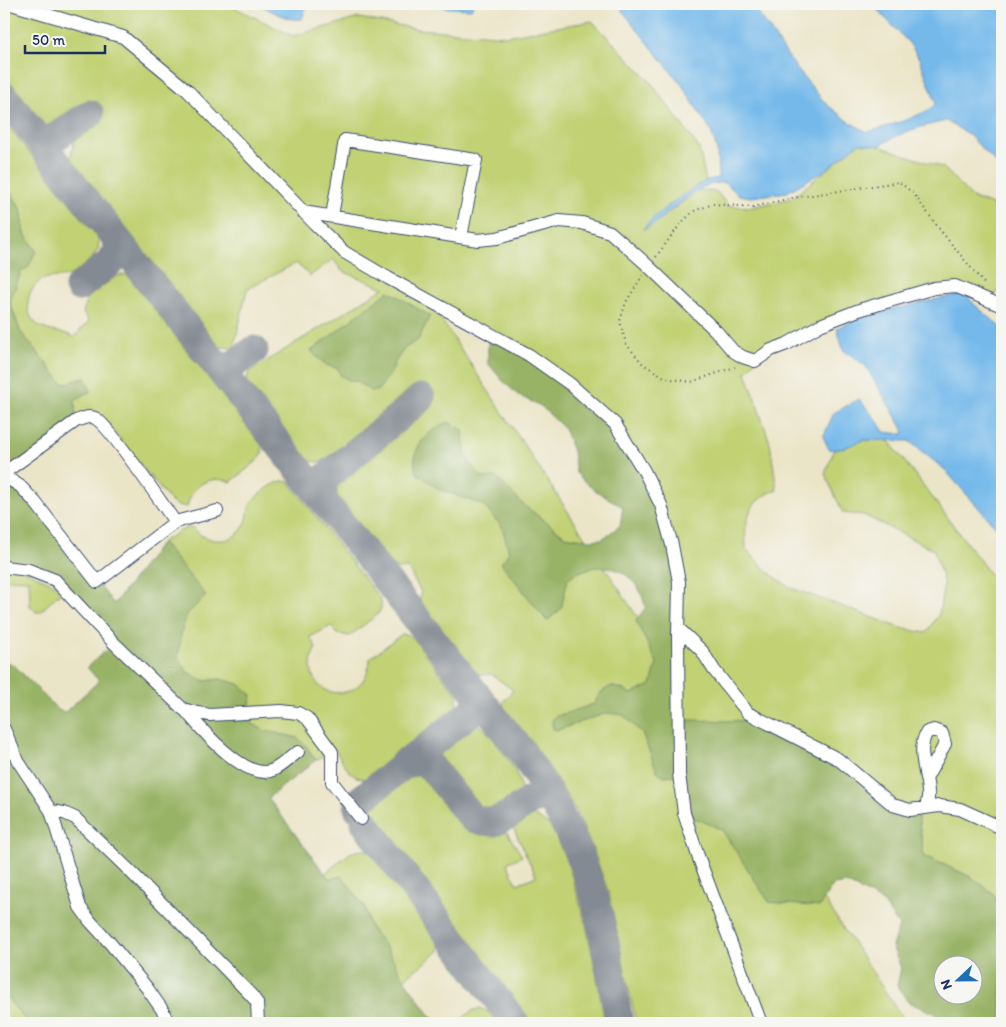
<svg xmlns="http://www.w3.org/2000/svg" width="1006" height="1027" viewBox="0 0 1006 1027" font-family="Itim,sans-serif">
	<rect width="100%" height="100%" fill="#f6f6f2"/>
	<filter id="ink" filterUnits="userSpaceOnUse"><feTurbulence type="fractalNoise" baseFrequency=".02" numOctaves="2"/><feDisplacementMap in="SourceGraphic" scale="10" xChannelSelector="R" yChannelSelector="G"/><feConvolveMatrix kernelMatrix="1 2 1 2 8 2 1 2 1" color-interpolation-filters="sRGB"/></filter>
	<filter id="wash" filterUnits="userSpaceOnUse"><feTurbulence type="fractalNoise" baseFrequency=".0096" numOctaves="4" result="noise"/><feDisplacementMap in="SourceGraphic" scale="20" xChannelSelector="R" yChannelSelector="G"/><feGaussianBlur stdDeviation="1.12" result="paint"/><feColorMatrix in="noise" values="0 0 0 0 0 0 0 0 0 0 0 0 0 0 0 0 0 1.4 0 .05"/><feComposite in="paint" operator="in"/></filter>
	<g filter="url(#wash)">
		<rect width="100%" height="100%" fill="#ebe5c8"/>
		<path fill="#c1d173" stroke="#6e8068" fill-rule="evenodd" d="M4 4H227L293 36 359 18 418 29 506 36 592 21 649 80 699 148 706 181 671 204 644 229 700 190 717 192 728 206 753 207 792 198 859 143 879 146 944 168 972 198 996 206 1002 213V289L988 299 955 286 906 297 760 355 746 372 770 443 777 490C747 500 744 521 746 549L767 571 789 587 901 628 926 633 939 614 944 584 934 550 864 515 843 513 825 474 834 450 844 448 863 440H888L926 489 1002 590V916L971 877 924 856 918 817 893 805 764 721H706L906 1023H636L609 894 594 852 577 813 558 781 532 741 504 708 503 702 513 690 491 674 481 675 476 673 422 605 420 601 421 592 408 568 397 569 390 564 337 497C334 489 334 485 339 479L420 413 320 462 311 461 305 458 249 386 247 379 249 372 384 288 342 271 333 259 310 276 296 263 247 289 234 348 221 347 215 344 72 160 71 154 74 143 72 113 51 126 44 125 4 75ZM429 301 570 384 679 582 677 677Z
			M4 121 97 237C99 242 100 246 97 251 94 258 75 274 68 276 59 278 50 276 42 280 25 290 23 314 38 325 50 334 62 330 74 337L89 321 83 313C85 308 85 301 88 298 95 289 116 273 127 275L262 446V454L257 461 231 482C210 474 191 485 187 507L177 505 171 502 104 419 76 421 75 400 85 378 63 385 20 331 10 302 21 271 36 251 25 234 21 208 4 184Z
			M282 481 289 482 381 600V608L378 614 350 636 337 634 331 626 310 637 316 647C313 653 311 659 311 666 312 702 368 704 370 658L402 634 409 635 414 639 457 695V710L453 717 378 776C352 785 348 769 335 750L316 760 305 745 298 738 263 730 246 720 252 695 220 679 205 681 187 672 178 657 181 634 187 614 162 542 184 529 192 527C207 545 236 546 246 522 249 515 247 507 253 500 260 493 272 484 282 481Z
			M4 556 10 563 64 589 40 612H36L30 606 29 580 4 579Z
			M472 722C484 725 491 737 499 747 513 766 536 795 506 812 501 814 493 818 487 816 476 812 469 796 462 788 454 780 445 773 438 763 438 740 447 726 472 722Z
			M405 771 421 774 459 823 470 829 480 831 503 826 522 856 507 863 517 884 536 876 511 823 524 814H532L553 828 569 867 586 924 606 1023H532L371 810C368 789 390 781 405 771Z
			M360 850H369L438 938 439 951 404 979 385 946 370 927 364 906 342 877 329 879 325 873 350 853Z
			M4 994 28 1023H4Z
			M480 1008 494 1015 500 1023H456L472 1011Z"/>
		<path fill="#98b365" stroke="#5a7162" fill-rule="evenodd" d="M4 184 21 208 25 234 36 251 28 268 21 271 10 302 20 331 63 384 85 378 91 391 75 400 76 421 4 473Z
			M389 291 430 316 418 340 405 348 395 362 390 375 377 391H370L357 381H350L340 375 338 368C327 368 319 359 311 351Z
			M488 333 529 355 615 424 644 471 673 545 678 720 764 721 838 759 893 805 918 817 924 856 971 877 994 894 1002 916V1023H948L934 1013 908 1002 897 986 901 968 892 946 899 926 882 901 846 883 833 885 819 907 769 902 722 830 684 813 679 775 664 776 657 771 642 733 623 715 607 713 558 730 553 729 552 722 554 717 594 704 600 693 611 686 622 689 631 694 651 685 657 663 636 621 646 607C643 600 641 590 636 585 617 561 593 563 568 578L561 609 547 621 501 563 509 552 502 527 483 505 440 490 416 472C410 446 427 432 448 422L463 430C464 453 466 462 483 478L496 477 526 507 565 536 591 540 602 539 620 526 623 507 593 489 576 473 573 451 564 428 541 406 518 395 502 380 488 363ZM944 964H974V994H944Z
			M4 481 20 486 114 604 162 542 206 596 187 614 181 634 178 657 187 672 205 681 220 679 239 684 252 695 246 720 263 730 298 738 305 745 316 760 268 798 329 879 342 876 364 906 370 927 385 946 404 979 436 1023H28L4 994V661L15 666 58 710 65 712 99 681 87 667 114 643 55 580 10 563 4 556Z"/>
		<path fill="#75b9eb" stroke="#4874a4" d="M258 4H312L306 8 302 19C288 22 271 10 258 4Z
			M435 4H474L471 9 448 8Z
			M617 4H752L796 68 826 104 851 123 867 132C882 128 929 115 936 103L920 60 910 44 872 4H1002V169L968 134 946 121C919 127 902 131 879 146L859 143 827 169 787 192 751 197 739 195 726 183C695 179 670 218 644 229 646 220 695 186 706 181 710 179 714 179 718 178L717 150 711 131 682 85Z
			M956 295H966L974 304 1002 328V534L944 469 909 441 863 440 844 448 834 450 829 449 824 439V435L834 413 859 399 878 422 884 432 902 434 904 433 902 427 865 365 843 350 837 328 866 315Z"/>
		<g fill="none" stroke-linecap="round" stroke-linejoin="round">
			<path stroke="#838a93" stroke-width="29" d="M4 96 518 747C554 798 584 853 599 915 607 950 613 987 619 1023
				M46 139H52L90 114
				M79 287 112 261 117 249 116 238
				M224 367H230L254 350
				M323 494 324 479 421 398
				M404 763 422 762 431 767 472 818 483 821 494 822 509 815 531 800 539 798 547 799
				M358 808 360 800 475 709H481
				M365 823 515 1023"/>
		</g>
	</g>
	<g filter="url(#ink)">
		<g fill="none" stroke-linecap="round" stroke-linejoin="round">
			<g stroke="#3a4a6e" stroke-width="14">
				<path id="minor" d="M11 4 123 37 187 90 315 224 344 252 388 278 529 355 570 384 615 424 644 471 661 505 672 545 679 582 678 635 679 774 684 813 698 856 761 1023
					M303 212 478 240 497 238 559 221 582 223 610 232 644 262 716 331 733 351 743 357 755 361 771 350 787 344 820 325 859 310 934 288 955 286 1002 306
					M332 216 345 140 476 160 461 237
					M4 473 76 421C82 419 89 415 95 418 108 424 163 505 175 522L217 511
					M4 476 20 486 35 502 97 582 175 522
					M4 567 29 570 55 580 114 643 183 709 197 713 210 715 281 711 298 713 307 718 332 752V782L361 819
					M678 628 702 651 714 670 748 713 838 759 893 805 910 810 939 806 960 809 1002 828
					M185 710C200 728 247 783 273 770 282 766 290 757 298 752
					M4 729 18 761 51 811 64 813 75 818 129 870 252 996 257 1003 258 1023
					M926 779 945 744 942 733 934 730 927 732C916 750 927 772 928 792 929 797 927 803 926 808
					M51 811 80 907 90 921 110 943 147 988 163 1011 168 1023"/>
			</g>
			<path stroke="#3a4a6e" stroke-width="2" stroke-dasharray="1 4" stroke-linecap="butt" d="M656 257 681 223 694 211 713 204 753 207 792 198 899 182 913 193 940 230 986 286
				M643 275 626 302 620 321 626 344 643 364 666 378 691 382 735 367"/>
			<use href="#minor" stroke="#fff" stroke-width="12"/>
		</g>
	</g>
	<rect width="1006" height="1027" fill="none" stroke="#f6f6f2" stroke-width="20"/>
	<g transform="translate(958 980) rotate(248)"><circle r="24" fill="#f6f6f2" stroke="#9ea6b7"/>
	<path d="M0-4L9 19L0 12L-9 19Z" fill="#1f6fb2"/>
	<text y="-8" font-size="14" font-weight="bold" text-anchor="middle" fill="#1b2f5e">N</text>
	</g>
	<path d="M25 45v8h80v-8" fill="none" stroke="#1b2f5e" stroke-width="2.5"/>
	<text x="32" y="45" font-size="15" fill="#1b2f5e" stroke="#f6f6f2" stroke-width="4" paint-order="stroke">50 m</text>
</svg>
